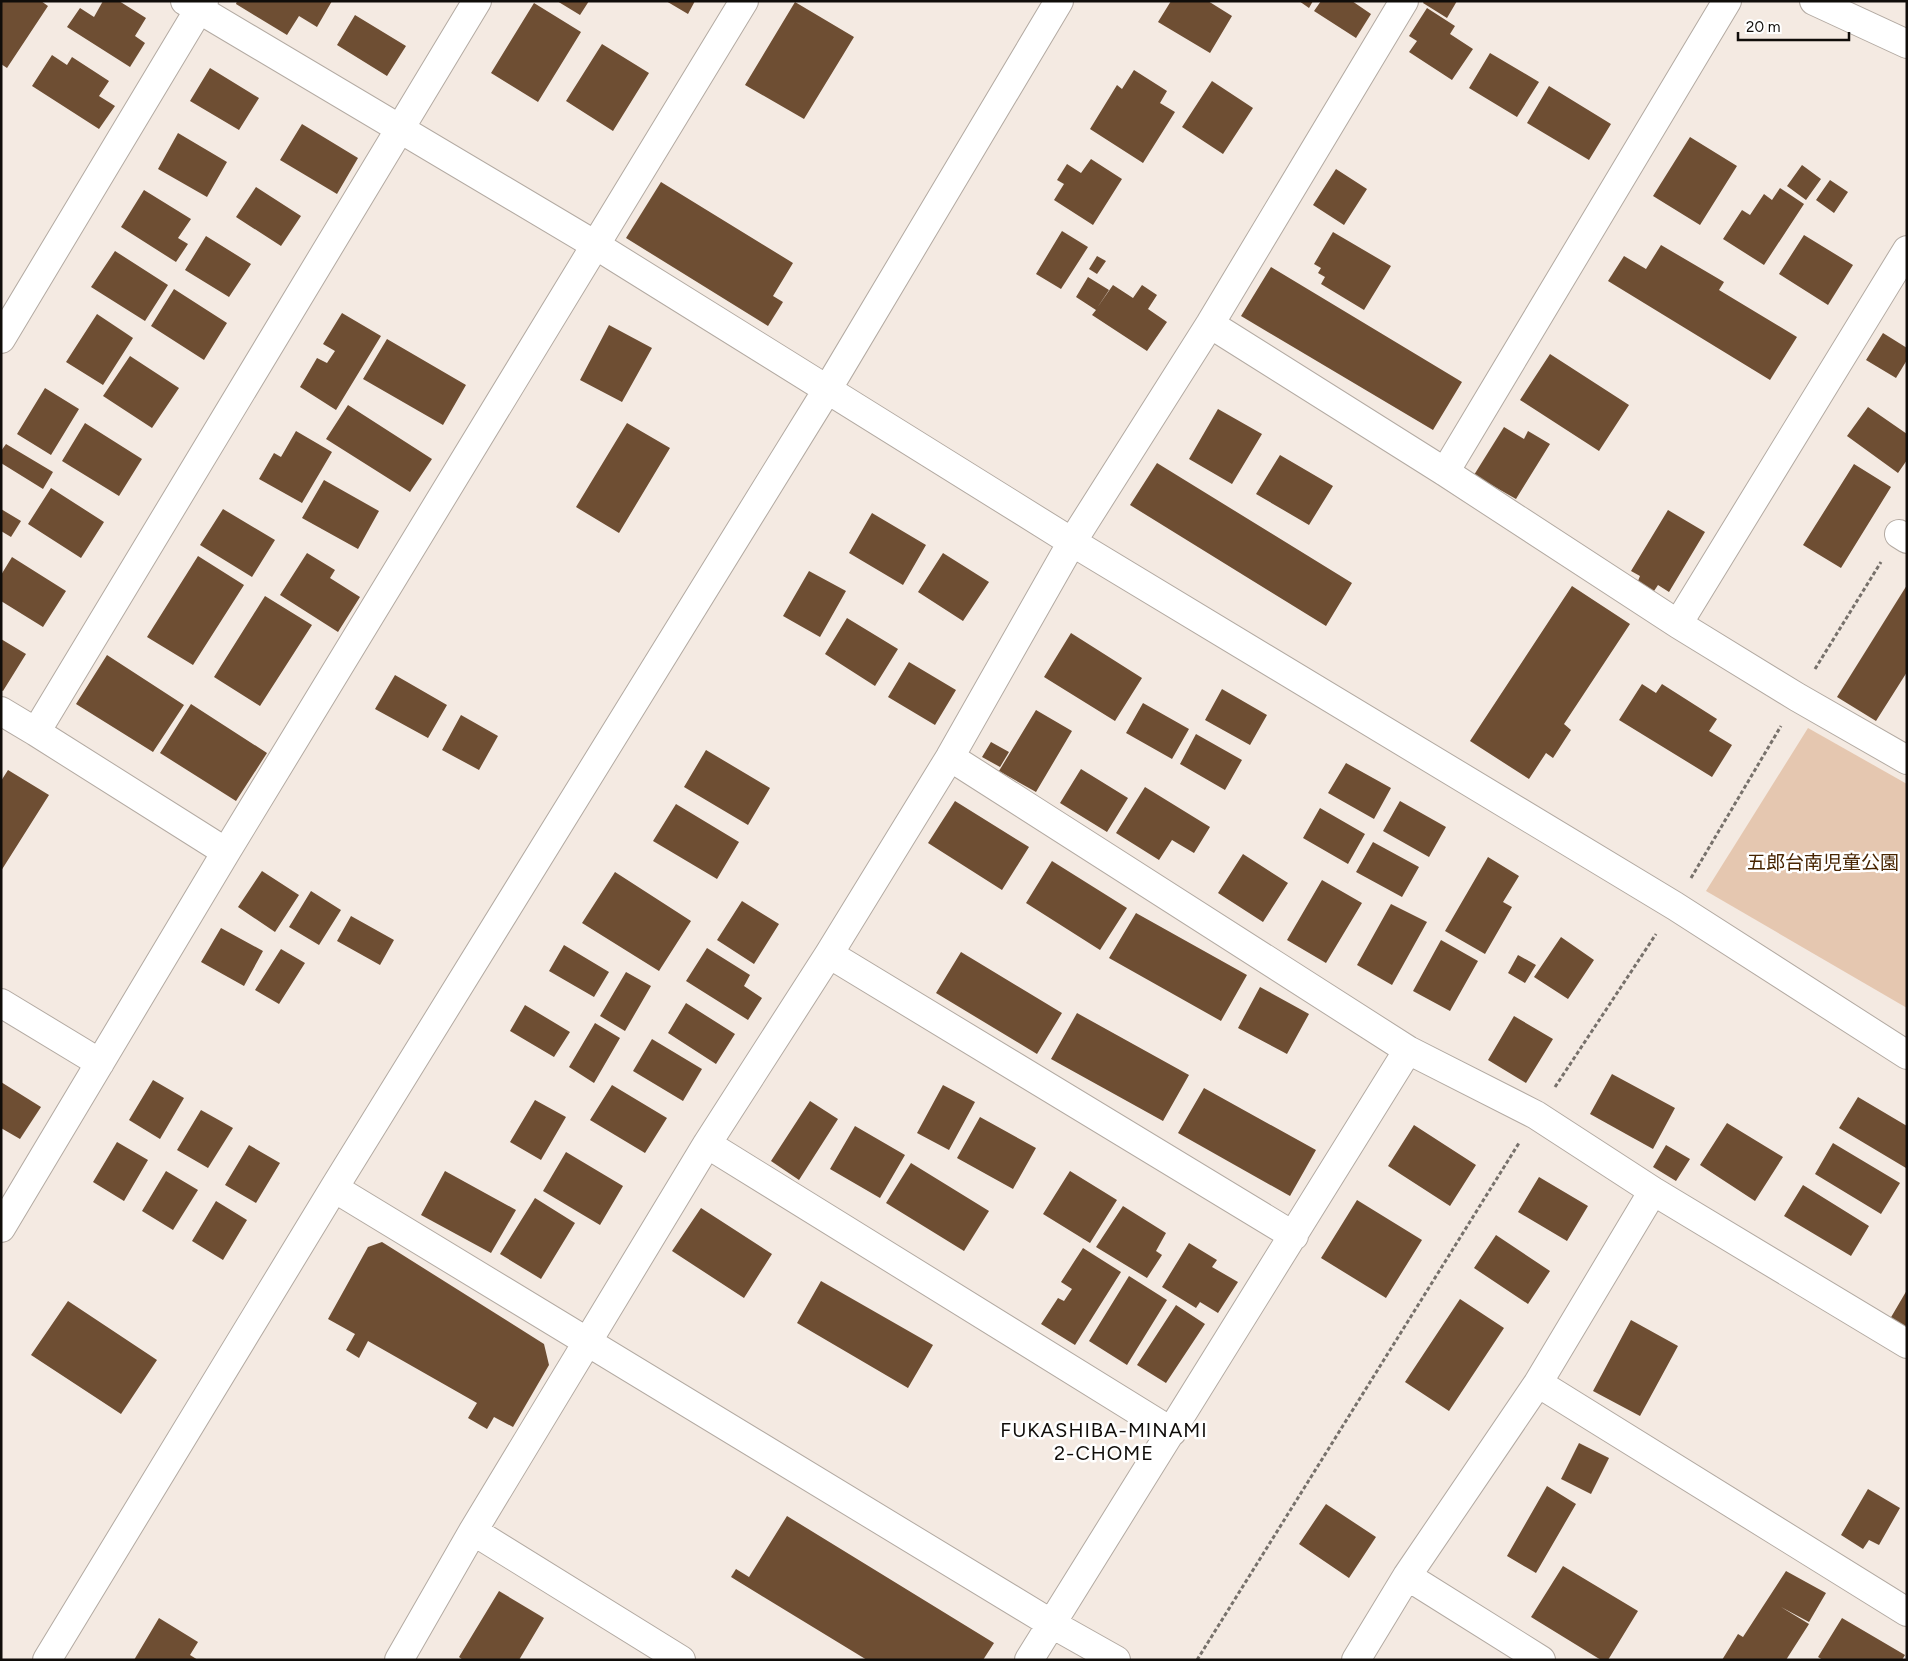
<svg xmlns="http://www.w3.org/2000/svg" width="1908" height="1661" viewBox="0 0 1908 1661" font-family="Figtree,'Noto Sans JP',sans-serif">
	<rect width="100%" height="100%" fill="#f4eae2"/>
	<path fill="#e5c7b0" d="M1808 728 1907 784V1008L1706 891Z"/>
	<path fill="#6e4e33" d="M1 1H41L48 6 7 68 1 64Z
		M103 1H119L146 18 135 36 145 43 130 67 67 27 80 8 94 17Z
		M237 1H332L317 27 299 16 287 35 236 4Z
		M557 1H589L580 15Z
		M666 1H695L688 14Z
		M1171 1H1208L1232 16 1210 53 1158 22Z
		M1299 1H1313L1309 8Z
		M1321 1H1352L1371 14 1356 38 1314 11Z
		M1424 1H1457L1447 18 1423 3Z
		M795 2 854 37 804 119 745 85Z
		M534 3 581 32 538 102 491 73Z
		M1427 8 1455 26 1450 34 1473 49 1452 80 1409 52 1417 41 1409 36Z
		M355 15 406 46 387 76 337 45Z
		M602 44 649 73 613 131 566 101Z
		M1490 53 1539 82 1517 117 1469 88Z
		M52 55 67 65 72 57 109 81 99 96 115 106 99 129 32 86Z
		M210 68 259 98 239 130 190 101Z
		M1134 70 1167 91 1160 103 1175 112 1143 163 1090 129 1117 85 1122 89Z
		M1212 81 1253 108 1223 154 1182 127Z
		M1549 86 1611 124 1589 160 1527 123Z
		M302 124 358 158 337 194 280 160Z
		M178 133 227 162 207 197 158 169Z
		M1690 137 1737 166 1700 225 1653 196Z
		M1091 159 1122 179 1093 225 1054 200 1064 184 1057 180 1067 164 1081 173Z
		M1802 165 1821 179 1806 200 1787 186Z
		M1336 169 1367 189 1344 225 1313 205Z
		M1830 180 1848 192 1834 213 1816 200Z
		M661 182 793 263 773 296 783 302 768 326 626 238Z
		M256 187 301 216 281 246 236 217Z
		M1780 188 1804 204 1764 265 1723 239 1742 210 1750 215 1764 194 1772 200Z
		M144 190 191 219 178 238 188 244 176 262 121 227Z
		M1062 231 1088 247 1061 289 1036 274Z
		M1333 232 1391 266 1364 310 1321 284 1325 277 1318 273 1321 268 1314 264Z
		M1804 235 1853 265 1828 305 1779 274Z
		M206 236 251 264 229 297 185 270Z
		M1661 245 1724 282 1719 290 1797 337 1770 380 1608 281 1624 256 1646 269Z
		M115 251 168 285 145 321 91 287Z
		M1097 256 1106 261 1097 274 1089 269Z
		M1271 267 1462 382 1433 430 1241 316Z
		M1088 277 1109 290 1097 308 1113 285 1133 298 1142 285 1157 295 1148 309 1167 322 1147 351 1092 315 1096 310 1076 297Z
		M174 289 227 323 204 360 151 326Z
		M342 313 381 336 336 410 300 387 317 358 327 363 335 351 323 344Z
		M97 314 133 338 103 385 66 362Z
		M609 325 652 348 622 402 580 380Z
		M1883 333 1907 348V360L1896 378 1866 360Z
		M387 339 466 385 443 425 363 379Z
		M1550 354 1629 405 1599 451 1520 400Z
		M130 356 179 388 152 428 103 396Z
		M45 388 79 409 51 455 17 434Z
		M348 405 432 459 410 492 326 439Z
		M1868 407 1907 434V460L1898 473 1847 436Z
		M1218 409 1262 434 1232 484 1189 459Z
		M85 423 142 459 119 496 62 461Z
		M627 423 670 448 619 533 576 507Z
		M1504 427 1524 439 1528 431 1550 444 1516 499 1474 475Z
		M296 431 332 452 302 503 259 479 274 453 281 457Z
		M6 444 53 472 43 489 1 463V451Z
		M1280 455 1333 486 1309 525 1256 494Z
		M1157 463 1352 583 1326 626 1130 505Z
		M1854 464 1891 487 1841 568 1803 545Z
		M324 480 379 511 358 549 302 518Z
		M51 488 104 522 81 558 28 524Z
		M1 509 21 521 11 537 1 531Z
		M223 509 275 540 252 577 200 545Z
		M1668 510 1705 532 1669 592 1658 585 1654 591 1638 581 1640 576 1631 571Z
		M872 513 926 545 903 585 849 553Z
		M307 553 335 570 330 578 360 597 338 632 280 595Z
		M943 553 989 582 963 621 918 592Z
		M198 556 244 585 193 665 147 637Z
		M12 557 66 591 43 627 1 601V575Z
		M809 571 846 591 820 637 783 616Z
		M1907 585V672L1876 721 1837 697Z
		M1572 586 1630 624 1564 724 1571 730 1553 758 1546 753 1529 779 1470 741Z
		M265 596 312 625 260 706 214 677Z
		M847 618 898 649 875 686 825 654Z
		M1071 633 1142 678 1115 721 1044 677Z
		M1 639 26 654 3 691 1 690Z
		M107 655 184 705 153 752 76 704Z
		M909 662 956 690 935 725 888 697Z
		M395 675 447 705 428 738 375 709Z
		M1642 684 1656 693 1662 684 1717 719 1709 731 1732 745 1712 777 1619 720Z
		M1222 689 1267 715 1250 745 1205 720Z
		M1143 703 1189 729 1172 759 1126 733Z
		M191 704 267 753 236 801 160 753Z
		M1036 710 1072 731 1036 792 999 771Z
		M461 715 498 736 479 770 442 750Z
		M1196 734 1242 760 1225 790 1180 764Z
		M991 742 1009 752 1000 767 982 757Z
		M706 750 770 788 748 825 684 787Z
		M1346 763 1391 788 1374 819 1328 793Z
		M1081 769 1128 798 1107 832 1060 803Z
		M8 770 49 795 1 871V781Z
		M1145 787 1210 827 1194 853 1172 840 1159 860 1116 833Z
		M955 801 1029 847 1002 890 928 843Z
		M1400 801 1446 827 1429 857 1383 831Z
		M676 804 739 842 717 879 653 841Z
		M1320 808 1365 834 1348 864 1303 838Z
		M1373 842 1419 867 1402 897 1356 872Z
		M1243 854 1288 883 1263 922 1218 893Z
		M1488 857 1519 876 1503 902 1512 907 1485 954 1445 931Z
		M1052 861 1127 908 1100 950 1026 903Z
		M262 871 299 895 275 932 238 907Z
		M615 872 691 921 659 971 582 923Z
		M1322 880 1362 903 1326 963 1287 940Z
		M311 891 341 910 319 945 289 927Z
		M742 901 779 924 754 964 717 940Z
		M1391 904 1427 922 1392 985 1357 965Z
		M1136 913 1247 975 1221 1021 1109 958Z
		M351 916 394 940 380 965 337 941Z
		M221 928 263 951 244 986 201 962Z
		M1561 937 1594 960 1568 999 1534 977Z
		M1441 940 1478 961 1450 1011 1413 991Z
		M564 945 609 972 594 997 549 971Z
		M707 948 750 975 744 986 762 998 748 1020 686 981Z
		M281 949 305 963 279 1004 255 990Z
		M961 952 1062 1013 1037 1054 936 993Z
		M1518 955 1536 965 1525 983 1508 973Z
		M626 972 651 986 625 1031 600 1016Z
		M1260 987 1309 1014 1287 1054 1238 1028Z
		M686 1003 735 1034 716 1064 668 1033Z
		M525 1005 570 1032 554 1057 510 1031Z
		M1077 1013 1189 1075 1163 1121 1051 1059Z
		M1514 1016 1553 1039 1526 1083 1488 1060Z
		M595 1023 620 1038 594 1083 569 1067Z
		M652 1039 702 1069 683 1101 633 1071Z
		M1612 1074 1675 1108 1653 1149 1590 1114Z
		M153 1080 184 1098 160 1139 129 1120Z
		M1 1082 41 1107 20 1139 1 1128Z
		M612 1085 667 1118 645 1153 590 1120Z
		M943 1085 975 1102 949 1150 917 1133Z
		M1204 1088 1316 1150 1290 1196 1178 1133Z
		M1858 1097 1907 1126 1906 1168 1839 1128Z
		M535 1100 566 1117 541 1160 510 1142Z
		M810 1101 838 1119 799 1180 771 1161Z
		M201 1110 233 1128 208 1168 177 1150Z
		M980 1117 1036 1148 1013 1189 957 1158Z
		M1727 1123 1783 1157 1755 1201 1700 1165Z
		M1414 1125 1476 1165 1450 1206 1388 1166Z
		M855 1126 905 1155 880 1198 830 1169Z
		M117 1142 148 1160 124 1201 93 1182Z
		M1833 1143 1900 1183 1881 1214 1815 1174Z
		M249 1145 280 1163 256 1203 225 1185Z
		M1666 1145 1690 1159 1676 1181 1653 1167Z
		M566 1152 623 1186 600 1225 543 1191Z
		M911 1163 989 1211 964 1251 886 1203Z
		M166 1171 198 1190 173 1230 142 1211Z
		M445 1171 516 1210 491 1253 421 1215Z
		M1070 1171 1117 1200 1090 1243 1043 1214Z
		M1539 1177 1588 1206 1567 1241 1518 1212Z
		M1803 1185 1869 1226 1851 1256 1784 1216Z
		M535 1198 575 1223 541 1279 500 1254Z
		M1357 1200 1422 1240 1386 1298 1321 1258Z
		M216 1201 247 1220 223 1260 192 1241Z
		M1123 1206 1166 1233 1156 1251 1162 1255 1147 1278 1096 1247Z
		M701 1208 772 1254 744 1298 672 1251Z
		M1496 1235 1550 1271 1528 1304 1474 1268Z
		M382 1242 544 1344 549 1365 513 1427 494 1417 487 1429 468 1418 477 1403 368 1341 359 1358 346 1350 355 1334 328 1319 368 1247Z
		M1189 1243 1217 1260 1212 1267 1238 1282 1218 1313 1200 1302 1196 1308 1162 1287Z
		M1083 1248 1121 1272 1075 1345 1041 1324 1058 1298 1064 1301 1072 1289 1061 1282Z
		M1129 1276 1167 1300 1127 1365 1089 1341Z
		M821 1281 933 1345 908 1388 797 1323Z
		M1907 1290V1329L1890 1319Z
		M1460 1299 1504 1328 1449 1411 1405 1382Z
		M68 1301 157 1360 121 1414 31 1355Z
		M1176 1305 1205 1324 1166 1383 1137 1365Z
		M1631 1320 1678 1346 1640 1416 1593 1391Z
		M1579 1443 1609 1458 1591 1494 1561 1479Z
		M1547 1486 1576 1504 1536 1573 1507 1556Z
		M1868 1489 1900 1508 1879 1545 1869 1540 1863 1549 1841 1535Z
		M1326 1504 1376 1537 1349 1578 1299 1544Z
		M787 1516 994 1643 983 1660H867L731 1577 736 1569 749 1577Z
		M1563 1566 1638 1611 1608 1660H1601L1531 1617Z
		M1786 1571 1826 1593 1809 1622 1781 1607 1809 1624 1786 1660H1722L1738 1634 1743 1637Z
		M499 1591 544 1618 519 1660H463L459 1657Z
		M159 1618 198 1642 190 1655 198 1660H134Z
		M1842 1618 1905 1655 1902 1660H1823L1818 1657Z"/>
	<g fill="none" stroke-linecap="round" stroke-linejoin="round">
		<g stroke="#b3aaa2" stroke-width="30">
			<path id="minor" d="M185 1 597 246 1072 542 1675 906 1907 1055
				M1814 1 1907 44
				M1210 324 1445 472 1678 624 1797 697 1907 760
				M1 339 204 1
				M1445 472 1727 1
				M1899 534 1907 539
				M1678 624 1907 250
				M1 711 36 732 477 1
				M36 732 226 852
				M950 757 1408 1050 1536 1115 1653 1191 1907 1344
				M829 954 1294 1236
				M1 1003 100 1063
				M707 1144 1172 1432
				M334 1188 1052 1624 1116 1660
				M1 1228 226 852 744 1
				M1538 1383 1907 1612
				M473 1531 681 1660
				M1407 1576 1541 1660
				M47 1660 334 1188 827 390 1059 1
				M399 1660 473 1531 707 1144 829 954 950 757 1072 542 1210 324 1404 1
				M1029 1660 1408 1050
				M1356 1660 1407 1576 1538 1383 1653 1191"/>
		</g>
		<path stroke="#77716b" stroke-width="3" stroke-dasharray="4 2.5" stroke-linecap="butt" d="M1815 669 1881 562
			M1691 878 1781 726
			M1555 1087 1656 934
			M1197 1660 1519 1143"/>
		<use href="#minor" stroke="#fff" stroke-width="28"/>
	</g>
	<g text-anchor="middle" stroke-width="5" stroke-linejoin="round" paint-order="stroke">
		<g font-size="19" fill="#472400" stroke="#fff">
			<text x="1823" y="869">五郎台南児童公園</text>
		</g>
		<g font-size="20" letter-spacing="1" fill="#100d0a" stroke="#fff">
			<text x="1104" y="1437">FUKASHIBA-MINAMI<tspan x="1104" dy="23">2-CHOME</tspan></text>
		</g>
	</g>
	<rect width="1908" height="1661" fill="none" stroke="#100d0a" stroke-width="5"/>
	<path d="M1738 32v8h111v-8" fill="none" stroke="#100d0a" stroke-width="2.5"/>
	<text x="1746" y="32" font-size="15" fill="#100d0a" stroke="#ffffff" stroke-width="4" paint-order="stroke">20 m</text>
</svg>
